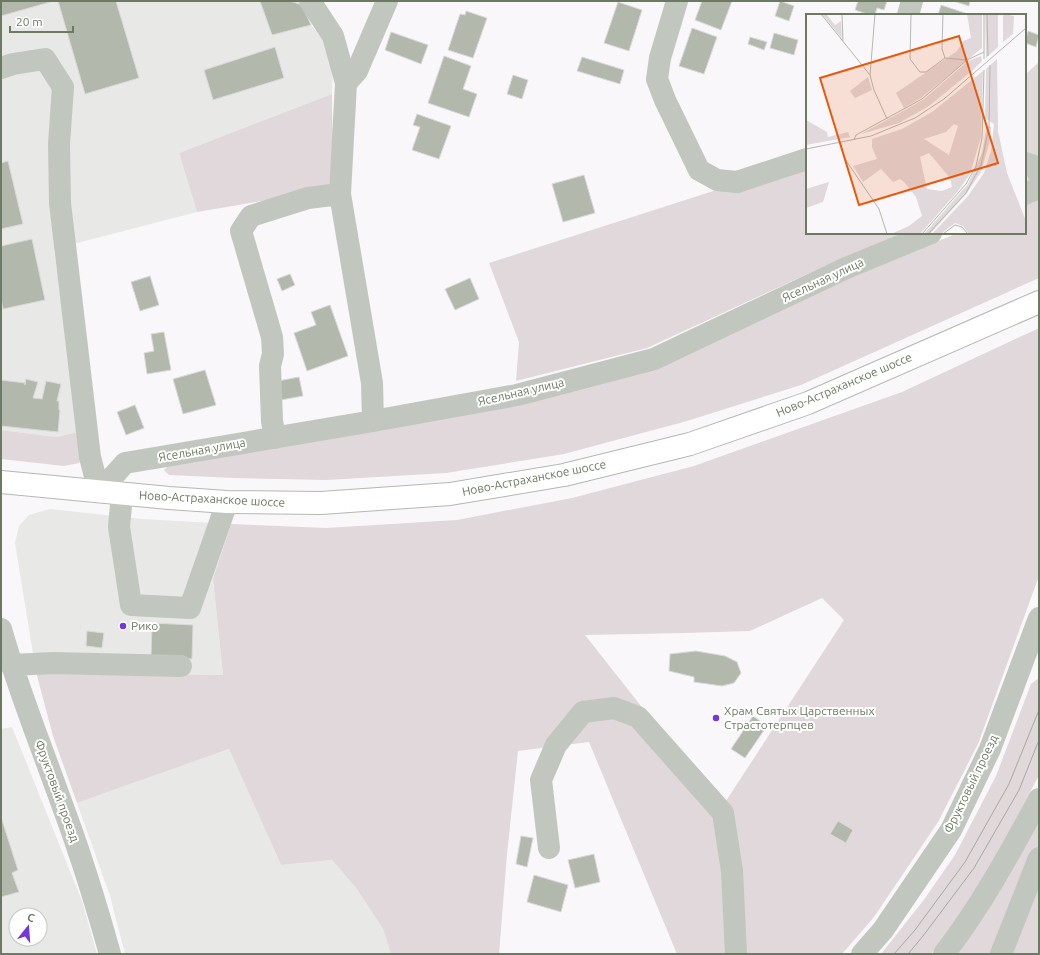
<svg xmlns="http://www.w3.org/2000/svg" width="1040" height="955" viewBox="0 0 1040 955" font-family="Ubuntu,sans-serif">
	<rect width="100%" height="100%" fill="#f9f7f9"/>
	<path fill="#e8e8e7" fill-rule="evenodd" d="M1 1H300L311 25 327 43 333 64 332 94 179 153 197 212 54 249 79 432 56 437 1 430Z
		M50 509 142 519 231 524 213 579 223 675 36 672 15 543 19 526 29 515Z
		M12 727 82 901 97 954H1V729ZM16 915H40V939H16Z
		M229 749 281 865 332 860 357 889 383 929 391 954H125L110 896 77 803Z"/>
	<path fill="#e0d8da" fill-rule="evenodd" d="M1039 62V178L1025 184V75Z
		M332 94 333 189 197 212 179 153Z
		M807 161V233H902L842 258 647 348 516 381 519 342 489 263Z
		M1039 199V278L801 385 687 421 564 454 446 473 326 480 234 478 169 475 164 470 171 463 517 403 851 277 958 233H1025V205Z
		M1039 328V576L978 744 938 822 874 917 842 954H677L589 742 518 751 507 854 499 954H391L383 929 357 889 332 860 281 865 229 749 77 803 53 736 36 672 223 675 213 579 231 524 326 528 457 520 572 498 694 466 902 392ZM822 598 844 620 726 801H716L585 635 684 633 750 631Z
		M1 430 56 437 79 432 84 454 79 463 64 466 1 459Z
		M1039 678V775L1000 850 957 923 931 954H881L923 901 955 855 996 776 1031 684Z
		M1039 821V954H954C986 912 1014 868 1039 821Z"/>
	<path fill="#b2b9ac" stroke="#dbd9db" d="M1 1H54L1 16Z
		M58 1H116L139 78 85 94Z
		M260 1H290L302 5 311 25 272 35Z
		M702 1H732L721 30 695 20Z
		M780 1 794 6 789 21 775 16Z
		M858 1H887L884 10 877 8 875 15H870L855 10Z
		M953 1H970L969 6Z
		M618 2 642 10 629 51 604 43Z
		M941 5 968 14V15H938Z
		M466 11 487 18 473 58 448 50 460 14 465 15Z
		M692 28 717 37 704 74 679 66Z
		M1028 31 1039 35 1036 47 1025 43Z
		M391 32 428 45 421 64 385 50Z
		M774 33 798 40 794 55 770 48Z
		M750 37 767 42 764 50 748 44Z
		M275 47 284 78 213 100 204 70Z
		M444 56 471 66 463 89 477 94 469 117 428 103Z
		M582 57 624 70 620 84 577 71Z
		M513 75 528 80 522 99 507 94Z
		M417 114 451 126 439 159 412 150 420 127 413 125Z
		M8 161 23 224 1 229V163Z
		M584 175 595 213 563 222 552 184Z
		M32 239 45 300 3 309 1 298V246Z
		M290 274 295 285 282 291 277 279Z
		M150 276 159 305 140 311 131 282Z
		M470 278 479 299 455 310 445 289Z
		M330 305 348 356 307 371 294 333 316 325 311 312Z
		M164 332 171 370 147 374 144 353 154 351 151 334Z
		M205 370 216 405 183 414 173 379Z
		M299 377 303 396 281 400 278 381Z
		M26 379 38 382 33 398 42 399 46 381 61 384 57 401H59V410H60L58 432 1 426V380L25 383V385Z
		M135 405 144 428 126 435 117 412Z
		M152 623 193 625 192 659 151 657Z
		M87 631 104 633 102 648 86 646Z
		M696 651 725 656 737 662 741 673 734 683 722 686 694 682V677L669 671 670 654Z
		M753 716 767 726 745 758 731 749Z
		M1 817 18 870 12 873 19 892 1 897Z
		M838 821 853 830 846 843 830 834Z
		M521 836 533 838 527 867 516 864Z
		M594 854 600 882 575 888 568 860Z
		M534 875 568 885 561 912 527 902Z"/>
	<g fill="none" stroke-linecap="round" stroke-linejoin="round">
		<g stroke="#b4b9b0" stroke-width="24">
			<path id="major" d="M1 482 169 498 227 502 321 503 450 494 564 475 690 444 808 403 1039 302"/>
		</g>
		<path stroke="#c1c6be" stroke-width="22" d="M310 1 333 36 346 83 340 194 372 383 373 421
			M677 1 660 58 657 79 665 100 699 170 717 180 737 182 807 159
			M908 15 912 1
			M1 68 13 64 45 59 63 87 59 144 60 203 90 457 99 492
			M346 83 357 71 387 1
			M1025 163 1034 166 1039 174
			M1025 194 1039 188
			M275 438 272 421 270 366 273 354 272 337 241 231 251 216 308 198 340 194
			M99 492 125 463 373 421 517 395 654 359 846 268 931 233
			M122 494 119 527 131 605 190 608 227 502
			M1 629C18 690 42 748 63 807 81 855 96 904 110 954
			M11 665 53 663 181 666
			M549 848 541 780 556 745 583 712 614 708 638 717 723 813 732 871 736 954
			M862 954 883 930 951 830 990 749 1039 618
			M944 954C981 906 1010 853 1039 799
			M1001 954 1039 858"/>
		<use href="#major" stroke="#fff" stroke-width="22"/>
		<path stroke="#a3ab9e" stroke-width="1" d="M894 954 915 930 965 862 1009 784 1039 710
			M908 954 923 936 974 868 1019 790 1039 740"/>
	</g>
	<g fill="#7536da" stroke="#fff" stroke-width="1.5">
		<circle cx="123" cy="626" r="4"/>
		<circle cx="716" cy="718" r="4"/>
	</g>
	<g text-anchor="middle" stroke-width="4" stroke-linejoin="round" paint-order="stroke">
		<g font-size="12" fill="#6b7a61" stroke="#fff">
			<text transform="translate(823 280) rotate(-25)" y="4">Ясельная улица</text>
			<text transform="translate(844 385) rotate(-23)" y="4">Ново-Астраханское шоссе</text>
			<text transform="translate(521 392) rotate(-13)" y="4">Ясельная улица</text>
			<text transform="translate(202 450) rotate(-10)" y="4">Ясельная улица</text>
			<text transform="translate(534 478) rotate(-11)" y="4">Ново-Астраханское шоссе</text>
			<text transform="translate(212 499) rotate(3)" y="4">Ново-Астраханское шоссе</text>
			<text transform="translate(971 784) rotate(-64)" y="4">Фруктовый проезд</text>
			<text transform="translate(57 791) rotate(70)" y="4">Фруктовый проезд</text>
		</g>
		<g font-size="12" fill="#6b7a61" stroke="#fff" text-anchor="start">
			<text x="131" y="630">Рико</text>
			<text x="724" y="715">Храм Святых Царственных<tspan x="724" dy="14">Страстотерпцев</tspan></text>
		</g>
	</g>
	<g transform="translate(806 14)">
		<rect width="220" height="220" fill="#f9f7f9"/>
		<path d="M16 0H20L29 11 35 7 36 25ZM161 0H176V34L115 84 98 94 90 79 151 37 157 27 165 24ZM179 0H192V33L180 44ZM197 0 208 2 207 20 197 28ZM175 42 176 47 167 56 123 92 93 109 55 120 117 86 162 47ZM191 45 192 117 201 159 220 207V220H163L157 212 149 209 135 220H126L162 182 178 159 185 137 188 110 179 104 180 55ZM177 57 175 123 164 160 152 177 114 220H85L103 212 116 202 110 183 98 168 94 165 87 168 75 155 57 168 47 152 71 145 66 133V125L96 115 126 98ZM148 110 152 112 143 141 118 125 140 118ZM123 139 144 164 146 173 136 177 121 175 114 143ZM62 63 66 76 49 84 44 77ZM0 106 21 118 22 123 42 118 44 123 0 131ZM181 111 185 113 184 127 175 158 160 180 124 220H118L162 170 176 139ZM23 168 17 188 0 194V175Z" fill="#e0d8da" fill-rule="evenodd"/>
		<path fill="none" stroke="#b3baae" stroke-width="1" d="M15 0 64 61 68 76 81 105M36 0 37 27M105 0 104 45 114 58H120L139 44 161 46M137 0 136 35 139 44M178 0V45M181 0 182 42M64 61 69 0M48 126 50 121 116 85 161 46 178 38M34 128 39 145 73 195 81 220M0 135 65 122 109 104 138 85 220 14M116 220 160 170 170 152 176 124 178 56M122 220 160 179 175 151 183 113 184 51M137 220 149 211 156 213 162 220"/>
		<path fill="#e8590c" fill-opacity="0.15" stroke="#e8590c" stroke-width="2" d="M153 22 192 149 53 191 14 64Z"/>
		<rect width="220" height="220" fill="none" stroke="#6b7a61" stroke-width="2"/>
	</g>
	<rect width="1040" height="955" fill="none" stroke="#6b7a61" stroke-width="4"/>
	<g transform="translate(28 927) rotate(17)"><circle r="19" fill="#ffffff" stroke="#c4cac0"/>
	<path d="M0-3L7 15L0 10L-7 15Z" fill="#7536da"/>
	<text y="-6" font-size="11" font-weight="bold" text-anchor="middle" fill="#6b7a61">С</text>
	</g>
	<path d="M10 26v6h63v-6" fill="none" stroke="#6b7a61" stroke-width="2"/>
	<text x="16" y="26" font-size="12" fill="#6b7a61" stroke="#ffffff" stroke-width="3" paint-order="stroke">20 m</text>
</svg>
